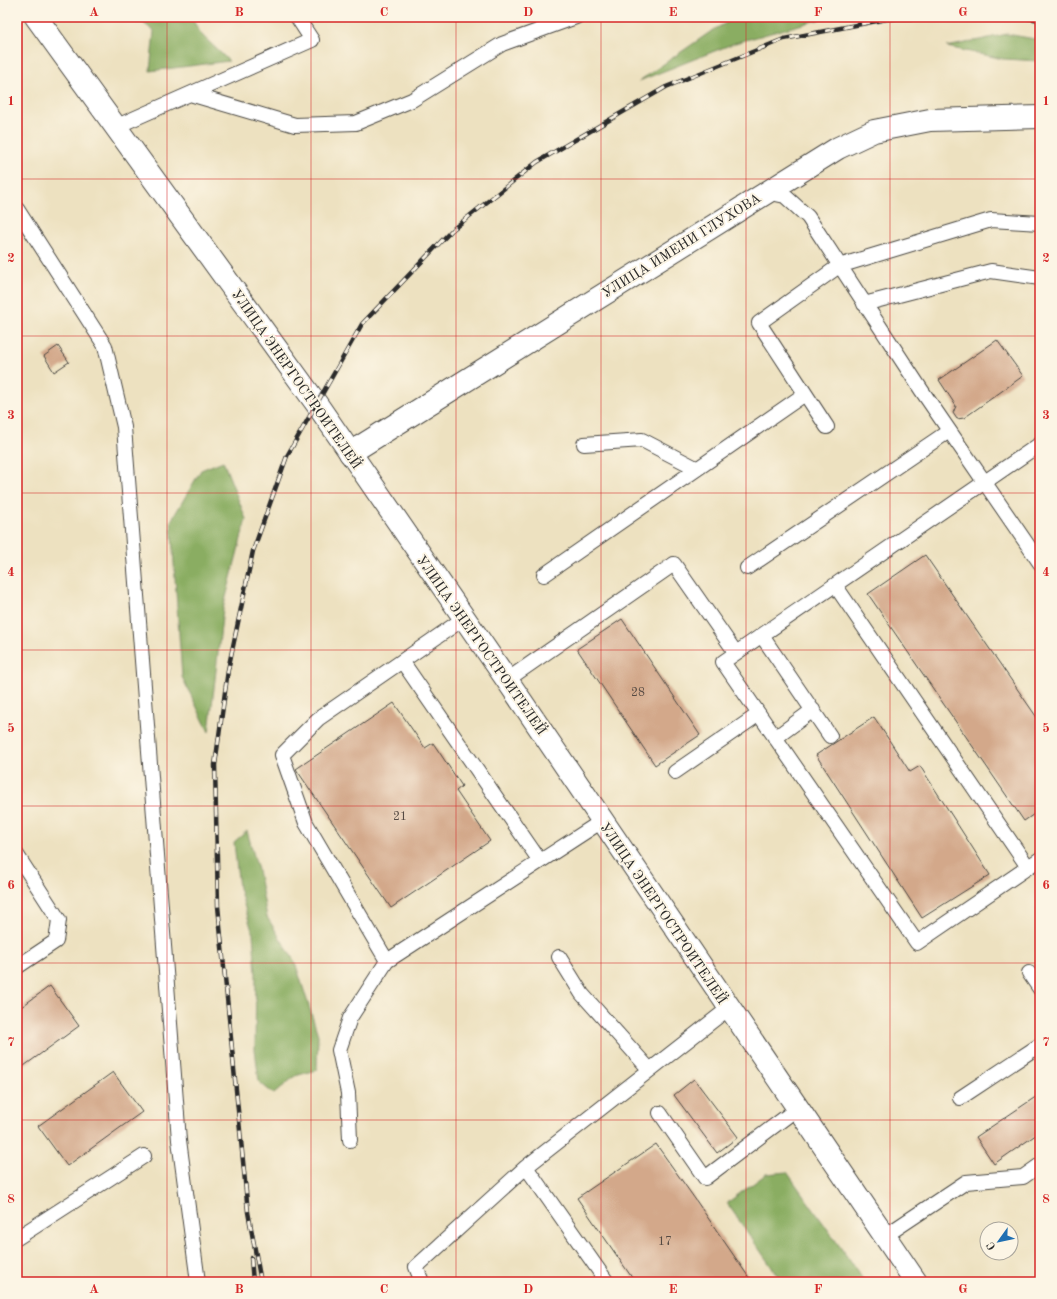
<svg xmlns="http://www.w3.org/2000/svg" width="1057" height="1299" viewBox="0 0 1057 1299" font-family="'Old Standard TT',serif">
	<rect width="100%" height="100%" fill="#fcf5e5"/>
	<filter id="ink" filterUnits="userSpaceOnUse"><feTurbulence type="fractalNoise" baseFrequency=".025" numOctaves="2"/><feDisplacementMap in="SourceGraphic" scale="8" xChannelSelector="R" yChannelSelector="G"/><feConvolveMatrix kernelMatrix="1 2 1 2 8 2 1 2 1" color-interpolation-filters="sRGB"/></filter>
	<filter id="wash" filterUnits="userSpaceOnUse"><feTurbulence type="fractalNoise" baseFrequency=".012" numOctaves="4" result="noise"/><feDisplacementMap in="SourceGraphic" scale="16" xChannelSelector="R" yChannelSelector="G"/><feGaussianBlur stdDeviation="0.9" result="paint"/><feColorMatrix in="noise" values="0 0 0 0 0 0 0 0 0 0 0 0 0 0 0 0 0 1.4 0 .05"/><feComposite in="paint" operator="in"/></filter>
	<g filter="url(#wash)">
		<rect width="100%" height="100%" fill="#ede1c0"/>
		<path fill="#8aad62" stroke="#5a6c46" d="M135 17H191L201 34 229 61 150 71 154 31Z
			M737 17H828L735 43 639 81 713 30Z
			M1007 34 1040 40V61L1003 59 947 47Z
			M223 461 246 519 223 609 209 732 182 677 171 521 201 470Z
			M247 831 258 870 267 917 295 962 318 1035 317 1070 295 1076 274 1094 259 1082 255 1049 256 974 253 934 239 888 234 842Z
			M787 1172 865 1282H782L727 1203 766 1174Z"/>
		<g id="blocks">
			<path fill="#d3a88a" d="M997 340 1023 376 964 418 957 419 953 413 956 406 939 380Z
				M58 346 69 362 54 372 44 356Z
				M925 555 1040 722V810L1024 821 868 594Z
				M622 619 700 735 655 765 577 649Z
				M394 703 425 748 433 743 462 786 456 791 490 841 391 908 296 769Z
				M874 717 910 772 920 766 990 875 922 918 816 755Z
				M50 986 79 1026 17 1071V1010Z
				M113 1072 142 1112 67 1166 38 1126Z
				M694 1079 738 1137 717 1153 674 1095Z
				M1040 1094V1132L994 1164 976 1137Z
				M656 1144 695 1199 752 1282H635L577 1198Z"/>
		</g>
	</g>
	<g filter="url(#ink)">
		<use href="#blocks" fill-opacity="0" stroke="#484641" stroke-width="1"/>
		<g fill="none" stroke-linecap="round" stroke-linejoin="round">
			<g stroke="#484641" stroke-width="16">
				<path id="service" d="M190 94 295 125 356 123 412 100 502 44 576 17
					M115 127 312 40 297 17
					M766 192 785 196 808 217 922 391 1040 563
					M17 209 105 346 124 427 179 1140 198 1282
					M864 304 991 271 1040 278
					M827 427 759 323 839 266 991 220 1040 223
					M584 444 642 440 696 468
					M1040 444 723 662 917 943 1040 859
					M747 568 949 431
					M544 575 805 394
					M835 585 1028 867
					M762 636 830 736
					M402 661 540 861
					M507 680 674 564 736 653
					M775 738 813 710
					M675 772 759 714
					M17 855 59 920 56 941 17 967
					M559 957 582 994 650 1070
					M387 961 306 823 282 755 318 719 463 619
					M1029 973 1040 989
					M960 1098 1040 1045
					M660 1113 705 1178 798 1108
					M350 1140 348 1093 339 1050 350 1018 387 961 602 821
					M526 1167 607 1282
					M885 1236 966 1182 1023 1177 1040 1165
					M17 1238 144 1156
					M422 1282 416 1267 526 1167 729 1008"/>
			</g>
			<g stroke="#484641" stroke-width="24">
				<path id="minor" d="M350 453 838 148 874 131 930 120 1040 117"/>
			</g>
			<g stroke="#484641" stroke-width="24">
				<path id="secondary" d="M36 17 316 403 507 680 916 1282"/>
			</g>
			<use href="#service" stroke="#fff" stroke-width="14"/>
			<use href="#minor" stroke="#fff" stroke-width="22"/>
			<use href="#secondary" stroke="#fff" stroke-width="22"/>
			<g stroke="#2b2b2b" stroke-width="4.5">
				<path id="rail" d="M1022 17 1040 20
					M251 1258 253 1282
					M261 1282 248 1212 218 906 215 765 228 670 253 551 287 456 362 324 452 230 537 162 666 87 784 39 887 19 950 17"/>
			</g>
			<use href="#rail" stroke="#fcf5e5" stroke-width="3" stroke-dasharray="9" stroke-linecap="butt"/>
		</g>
	</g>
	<path fill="none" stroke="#d62828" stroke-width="1" stroke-opacity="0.55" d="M167 17V1282M311 17V1282M456 17V1282M601 17V1282M746 17V1282M890 17V1282M17 179H1040M17 336H1040M17 493H1040M17 650H1040M17 806H1040M17 963H1040M17 1120H1040"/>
	<g text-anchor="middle" stroke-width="4" stroke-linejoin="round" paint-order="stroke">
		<g font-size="12" fill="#554a43">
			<text x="638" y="696">28</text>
			<text x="400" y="820">21</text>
			<text x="665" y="1245">17</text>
		</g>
		<g font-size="14" fill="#2b2b2b" stroke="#fcf5e5">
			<text transform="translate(681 245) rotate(-32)" y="5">УЛИЦА ИМЕНИ ГЛУХОВА</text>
			<text transform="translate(297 379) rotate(55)" y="5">УЛИЦА ЭНЕРГОСТРОИТЕЛЕЙ</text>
			<text transform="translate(482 645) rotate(55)" y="5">УЛИЦА ЭНЕРГОСТРОИТЕЛЕЙ</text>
			<text transform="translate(664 913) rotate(56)" y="5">УЛИЦА ЭНЕРГОСТРОИТЕЛЕЙ</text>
		</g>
	</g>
	<rect width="1057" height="1299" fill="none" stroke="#fcf5e5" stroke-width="44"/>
	<g transform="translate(999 1241) rotate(237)"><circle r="19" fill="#fcf5e5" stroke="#a8a49b"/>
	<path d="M0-3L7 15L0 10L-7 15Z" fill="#1f6fb2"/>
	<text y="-6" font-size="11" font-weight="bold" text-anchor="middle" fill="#2b2b2b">С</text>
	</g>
	<rect x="22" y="22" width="1013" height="1255" fill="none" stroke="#d62828" stroke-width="1.5"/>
	<g font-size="13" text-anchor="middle" font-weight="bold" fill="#d62828">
		<text x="94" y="16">A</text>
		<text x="239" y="16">B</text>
		<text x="384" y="16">C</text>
		<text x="528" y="16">D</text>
		<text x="673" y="16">E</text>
		<text x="818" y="16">F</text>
		<text x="963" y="16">G</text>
		<text x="11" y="105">1</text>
		<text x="1046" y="105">1</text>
		<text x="11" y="262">2</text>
		<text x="1046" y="262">2</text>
		<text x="11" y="419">3</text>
		<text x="1046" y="419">3</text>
		<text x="11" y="576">4</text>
		<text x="1046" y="576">4</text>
		<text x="11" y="732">5</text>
		<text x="1046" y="732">5</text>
		<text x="11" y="889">6</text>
		<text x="1046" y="889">6</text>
		<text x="11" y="1046">7</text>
		<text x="1046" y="1046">7</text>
		<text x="11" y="1203">8</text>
		<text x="1046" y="1203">8</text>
		<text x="94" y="1293">A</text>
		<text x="239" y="1293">B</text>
		<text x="384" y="1293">C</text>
		<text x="528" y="1293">D</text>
		<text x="673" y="1293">E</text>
		<text x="818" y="1293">F</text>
		<text x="963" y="1293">G</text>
	</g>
</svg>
